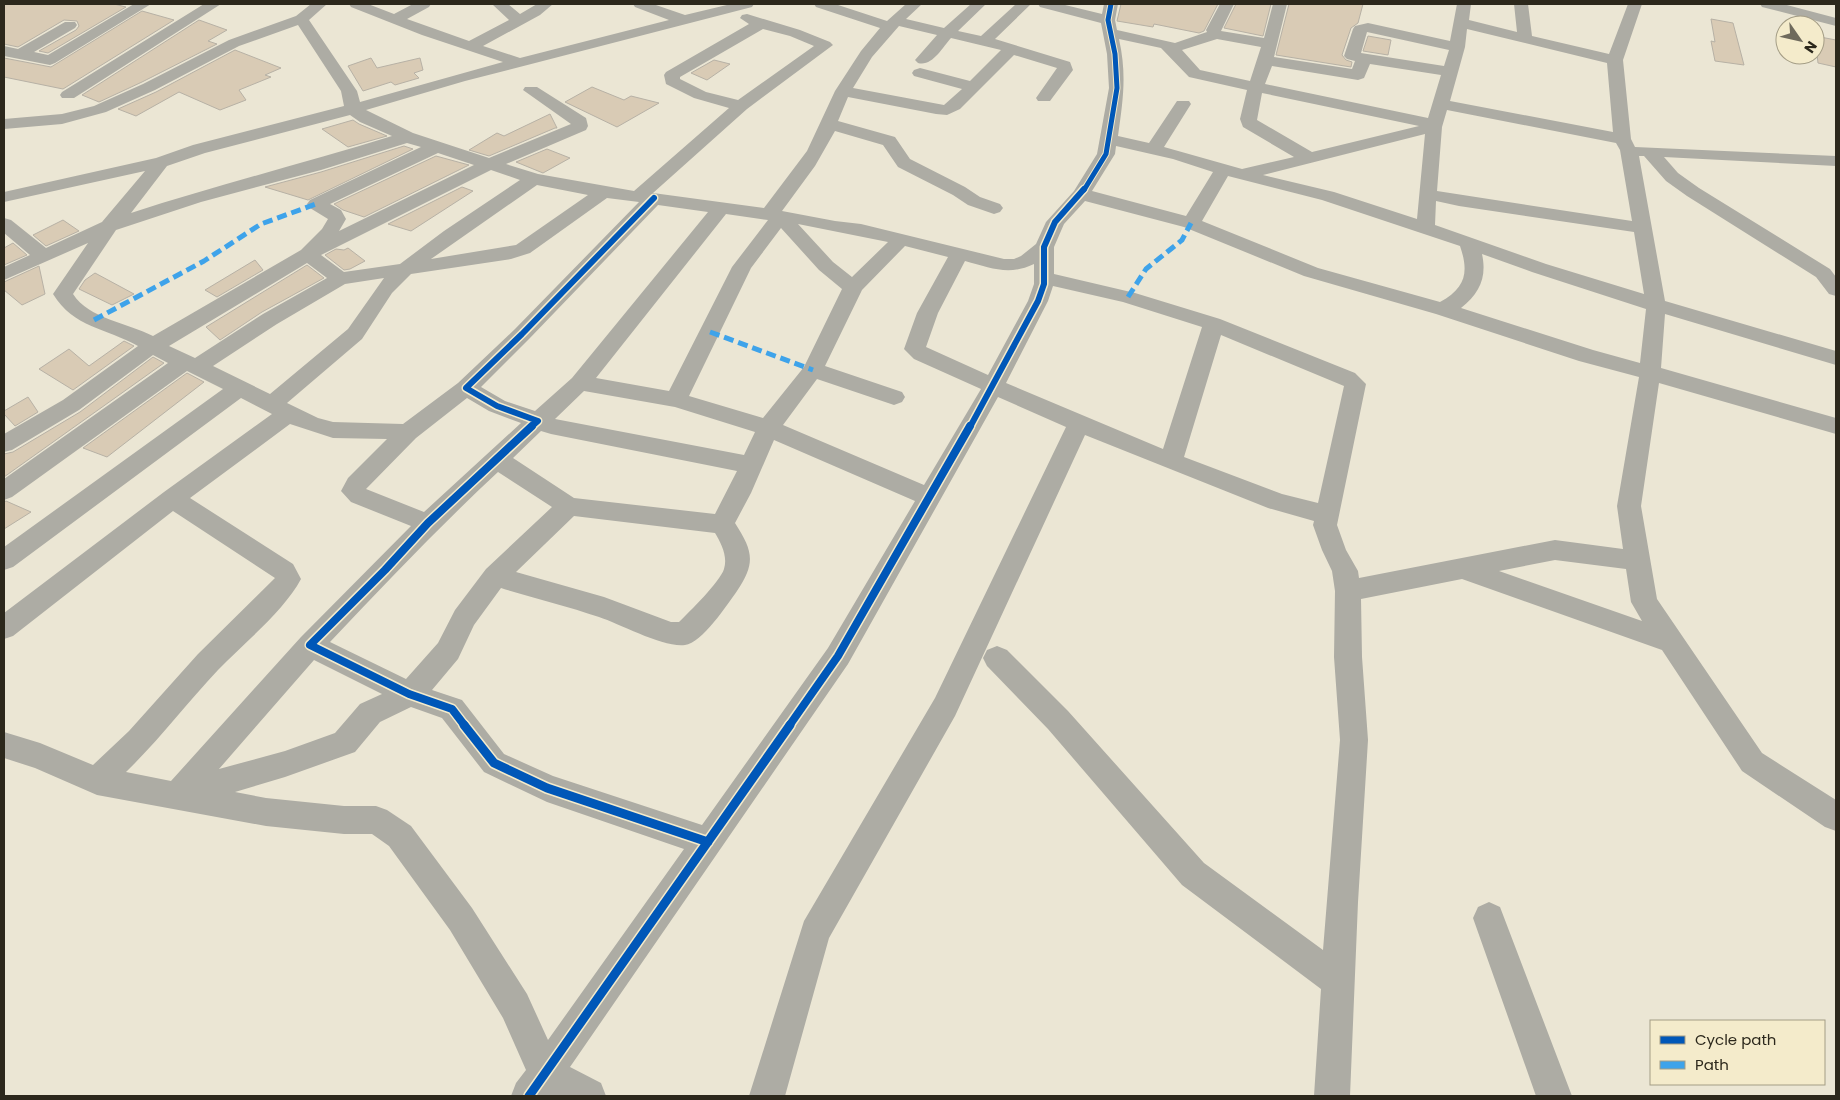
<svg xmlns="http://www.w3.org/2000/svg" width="1840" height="1100" viewBox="0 0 1840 1100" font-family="Poppins,sans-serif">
	<rect width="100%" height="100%" fill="#ebe6d4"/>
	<path fill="#d9cbb5" stroke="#b7b1a5" d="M4 4H114L126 7 48 53 39 51 76 30 79 26 77 21 64 20 18 47 4 44Z
		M1121 4H1218L1204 31 1199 33 1154 24 1153 27 1117 21Z
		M1236 4H1271L1263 36 1224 28Z
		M1289 4H1363L1358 23 1351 28 1342 55 1346 60 1352 62 1351 67 1276 55Z
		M142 11 174 20 63 89 4 77V58L51 67Z
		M1711 19 1733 23 1744 65 1715 61 1711 41 1715 42Z
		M199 20 227 30 208 41 217 44 142 82 99 102 82 95Z
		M1368 36 1391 40 1388 55 1363 51Z
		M1815 36 1836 40V67L1818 63Z
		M235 50 281 68 265 75 271 77 239 90 246 100 220 110 179 92 136 116 118 109 156 92Z
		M371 58 377 68 420 58 423 70 414 73 419 78 395 85 391 82 363 91 348 66Z
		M714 60 730 64 707 80 691 73Z
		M592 87 624 100 631 96 659 103 617 127 565 102Z
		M550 114 557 128H555L489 156 469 150 497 133 504 136Z
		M353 120 359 124 387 136 348 147 322 129Z
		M404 146 413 149 308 200 265 187 321 172Z
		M547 149 570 158 543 173 516 162Z
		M436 156 469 165 364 217 343 210 334 204Z
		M462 187 473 191 411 231 388 224Z
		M63 220 79 231 46 246 33 235Z
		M13 243 27 255 4 265V248Z
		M348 248 365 261 350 269 344 270 325 255 336 249 344 250Z
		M255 260 263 270 217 297 205 290Z
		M307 265 324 278 262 312 220 340 206 327Z
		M39 266 45 294 22 305 4 290V282Z
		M95 273 134 294 112 305 79 289 85 280Z
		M124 341 134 346 73 390 39 369 69 349 89 366Z
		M153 357 164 363 4 477V454L13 452 80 412Z
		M187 373 204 382 107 457 83 448Z
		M28 397 38 412 15 426 4 414V411Z
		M6 501 31 512 4 529V502Z"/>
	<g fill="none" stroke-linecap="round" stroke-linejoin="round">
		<path fill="#adaca4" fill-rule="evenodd" d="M134 4H151L55 63 50 65 4 56V46L18 49 65 22H75L77 25 75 28 34 52 48 55Z
			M204 4H221L74 98H62L60 95 62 92Z
			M311 4H327L309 20 357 91 360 102 503 62 422 35 351 7 349 4H368L394 14 413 4H431L429 7 407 19 469 41 509 20 492 4H508L520 14 537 4H553L540 15 483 46 520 58 669 20 635 7 633 4H653L685 15 731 4H754L752 7 465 81 366 110 413 133 489 158 571 124 523 90 525 87H537L586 118 588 126 586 130 506 164 538 174 634 191 729 108 694 98 666 84 664 75 666 72 749 24 740 18 742 15 747 14 800 30 830 42 833 45 747 109 653 193 764 208 807 151 835 91 861 51 880 28 816 7 814 4H835L887 21 906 4H922L906 19 944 28 971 4H986L958 31 981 36 1016 4H1031L995 39 1070 62 1073 70 1050 101H1038L1036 98 1057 68 1014 55 960 109 947 115 936 114 848 97 838 121 895 137 910 159 965 187 980 197 1000 204 1003 208 1000 212 994 214 968 205 953 195 898 167 883 145 835 131 815 166 782 211 835 221 861 224 1004 259H1014L1021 256 1036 244 1046 222 1074 191 1097 154 1109 88 1107 54 1101 23 1040 7 1038 4H1061L1102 14 1104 4H1118L1115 20 1117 30 1175 43 1207 32 1206 30 1220 4H1234L1221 31 1264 38 1273 4H1287L1274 57 1352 69 1355 61 1347 59 1344 56 1353 29 1355 26 1368 23 1450 41 1457 4H1471L1469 20 1517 32 1514 4H1528L1532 36 1609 54 1628 4H1642L1623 60 1631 139 1635 147 1836 156V166L1664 157 1678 173 1699 188 1830 269 1836 277V296L1829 294 1816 277 1687 196 1666 181 1644 156H1639L1665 301 1836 351V365L1665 314 1661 368 1836 418V434L1659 383 1641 506 1657 599 1762 753 1836 800V831L1825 827 1742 771 1662 650 1462 579 1361 599 1362 657 1368 740 1358 902 1350 1096H1314L1321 989 1182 885 1048 729 987 666 983 658 987 650 997 646 1007 650 1068 711 1204 863 1323 950 1340 740 1334 657 1335 591 1332 571 1322 550 1313 525 1314 521 1268 508 1085 435 955 716 829 938 785 1096H749L804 921 935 698 1066 427 998 397 848 664 570 1067 601 1083 606 1096H511L516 1083 526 1070 503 1018 450 930 389 846 372 834H344L266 826 97 795 35 768 4 758V732L40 743 93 765 129 731 198 654 275 578 173 511 13 636 4 639V613L164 492 272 414 241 398 13 567 4 570V547L223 389 187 371 12 497 4 500V479L168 363 153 355 79 410 12 450 4 452V434L63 400 138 346C106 328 74 328 53 294L88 243 4 280V267L30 255 4 233V218L11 220 46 248 102 222 145 171 4 202V192L156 158 193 145 344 106 341 91 298 25 239 46 155 90 106 112 62 124 4 129V119L62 114 94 106 143 84 229 40 296 16ZM899 26 937 35 915 60 918 63C932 67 942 48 951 38L1001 50 970 81 920 68 914 70 912 73 914 76 962 89 944 105 853 88 872 57ZM763 29 790 36 814 46 738 100 706 92 680 79V77ZM1467 29 1607 63 1613 132 1450 101 1465 47ZM1367 32 1449 50 1444 66 1361 53ZM1119 39 1161 48 1189 77 1247 90 1240 119 1243 127 1294 157 1242 169 1164 147 1191 104 1189 101H1177L1149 143 1118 136C1123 100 1127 75 1119 39ZM1217 39 1261 47 1250 81 1200 70 1182 50ZM1370 64 1441 75 1428 118 1265 84 1272 66 1358 80 1364 78ZM1262 93 1419 126 1312 152 1257 120ZM1447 110 1616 143 1620 150 1632 221 1437 191 1442 127ZM350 115 360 122 392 136C305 163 217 185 131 213L167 166 205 153ZM1425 134 1417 219 1334 192 1263 175ZM407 143 421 147 310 200 307 204 310 208 328 219 322 229 301 250 153 336C128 323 89 319 73 294L116 230 201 202 321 170ZM1116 146 1173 159 1213 172 1186 216 1092 191 1115 154ZM438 153 474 165 339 231 346 219 341 210 330 204ZM491 170 520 180 444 231 400 264 344 272 321 255ZM1228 176 1322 200 1460 246C1469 272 1466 288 1440 302L1318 268 1202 221ZM537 185 588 195 516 245 431 259ZM607 198 639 202 515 329 458 383 403 424 333 422 318 418 287 403 362 339 392 293 411 274 511 259 530 253ZM1085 201 1184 227 1304 276 1436 314 1579 361 1639 377 1617 506 1623 549 1555 540 1359 578 1358 571 1346 550 1337 525 1366 384 1355 373 1220 319 1135 293 1054 274V247L1064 224ZM1436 201 1459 206 1634 232 1644 294 1546 264 1435 225ZM658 205 708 212 572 378 535 411 505 401 481 387 529 339ZM726 214 768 220 732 267 669 391 596 378ZM798 224 888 242 852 277 833 262ZM781 228 819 270 842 289 804 367 763 418 689 396 751 268ZM905 246 948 257 917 313 904 349 914 359 981 389 924 485 783 425 817 379 894 405 902 402 905 397 902 392 825 366 862 290ZM1482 254 1532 272 1646 309 1640 363 1593 350 1461 308C1480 293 1487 277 1482 254ZM965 261C991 268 1009 276 1034 264V284L1028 301 988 375 926 347 938 313ZM307 263 327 278 263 314 195 358 169 346ZM384 278 348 329 270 394 213 366 277 324 345 284ZM1053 286 1123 302 1202 327 1163 449 1006 383 1048 301ZM1221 335 1344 386 1318 503 1282 494 1184 457ZM584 391 675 407 755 432 744 455 555 419ZM467 398 489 411 521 423 424 512 366 489 416 438ZM290 424 333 438 387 439 348 478 341 491 351 502 411 526 301 637 171 781 126 772C159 740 187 703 218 670 244 643 284 611 301 579L293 564 190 498ZM541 431 551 434 737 471 715 514 574 498 513 458ZM774 440 915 501 828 648 702 825 553 776 504 754 462 700 432 690 458 659 474 625 501 588C533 598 567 606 599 617 620 624 664 648 685 645 702 643 727 605 737 591 756 563 753 551 735 523L751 493ZM498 472 552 507 486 569 455 610 438 643 406 679 330 642C385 584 440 526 498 472ZM574 516 715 533C721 543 728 556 724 569 720 582 689 612 679 622H671L604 597 516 572ZM1555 560 1626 569 1631 602 1642 621 1499 571ZM314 660 382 694 360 704 335 733 285 751 219 769ZM411 707 442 718 484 772 547 802 684 849 548 1040 527 994 472 908 411 826 387 810 376 806H344L266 798 235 792 285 777 355 752 380 722Z
			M1760 4H1783L1836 18V26L1762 7Z
			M1489 902 1500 907 1572 1096H1536L1473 918 1478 907Z"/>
		<path stroke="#3ea3ea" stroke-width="5" stroke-dasharray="10 5" stroke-linecap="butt" d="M1128 297 1146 269 1182 240 1191 223
			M94 320 204 261 261 224 316 204
			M710 332 813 370"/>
		<g stroke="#f4ebcb" stroke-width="7">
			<path id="cycleway-far3" d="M1084 190 1106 154 1117 88 1115 54 1108 20 1111 4"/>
		</g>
		<g stroke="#f4ebcb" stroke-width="9">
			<path id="cycleway-far2" d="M531 427 538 421 497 406 466 388 522 334 654 198
				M970 427 1038 301 1044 284V247L1055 222 1084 189"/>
		</g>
		<g stroke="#f4ebcb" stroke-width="11">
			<path id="cycleway-far1" d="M465 726 452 709 409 694 310 645 385 570 428 523 532 426
				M789 726 838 656 970 426"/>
		</g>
		<g stroke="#f4ebcb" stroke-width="12">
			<path id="cycleway" d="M464 725 494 763 547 788 708 842
				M529 1096 790 725"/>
		</g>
		<use href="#cycleway-far3" stroke="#0057b8" stroke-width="5"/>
		<use href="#cycleway-far2" stroke="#0057b8" stroke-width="6"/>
		<use href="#cycleway-far1" stroke="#0057b8" stroke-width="8"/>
		<use href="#cycleway" stroke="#0057b8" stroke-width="9"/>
	</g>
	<rect width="1840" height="1100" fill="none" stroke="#2c281c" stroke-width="10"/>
	<rect x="1650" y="1020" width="175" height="65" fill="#f4ebcb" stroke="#a49d85"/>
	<rect x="1660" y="1036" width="25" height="8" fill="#0057b8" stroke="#a49d85"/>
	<text x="1695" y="1045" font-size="15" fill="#2c281c">Cycle path</text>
	<rect x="1660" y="1061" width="25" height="8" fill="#3ea3ea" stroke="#a49d85"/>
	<text x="1695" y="1070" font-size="15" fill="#2c281c">Path</text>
	<g transform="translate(1800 40) rotate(124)"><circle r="24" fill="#f4ebcb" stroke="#a49d85"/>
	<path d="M0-4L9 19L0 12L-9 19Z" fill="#6f6a5c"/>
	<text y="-8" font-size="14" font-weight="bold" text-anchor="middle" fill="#2c281c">N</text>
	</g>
</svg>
